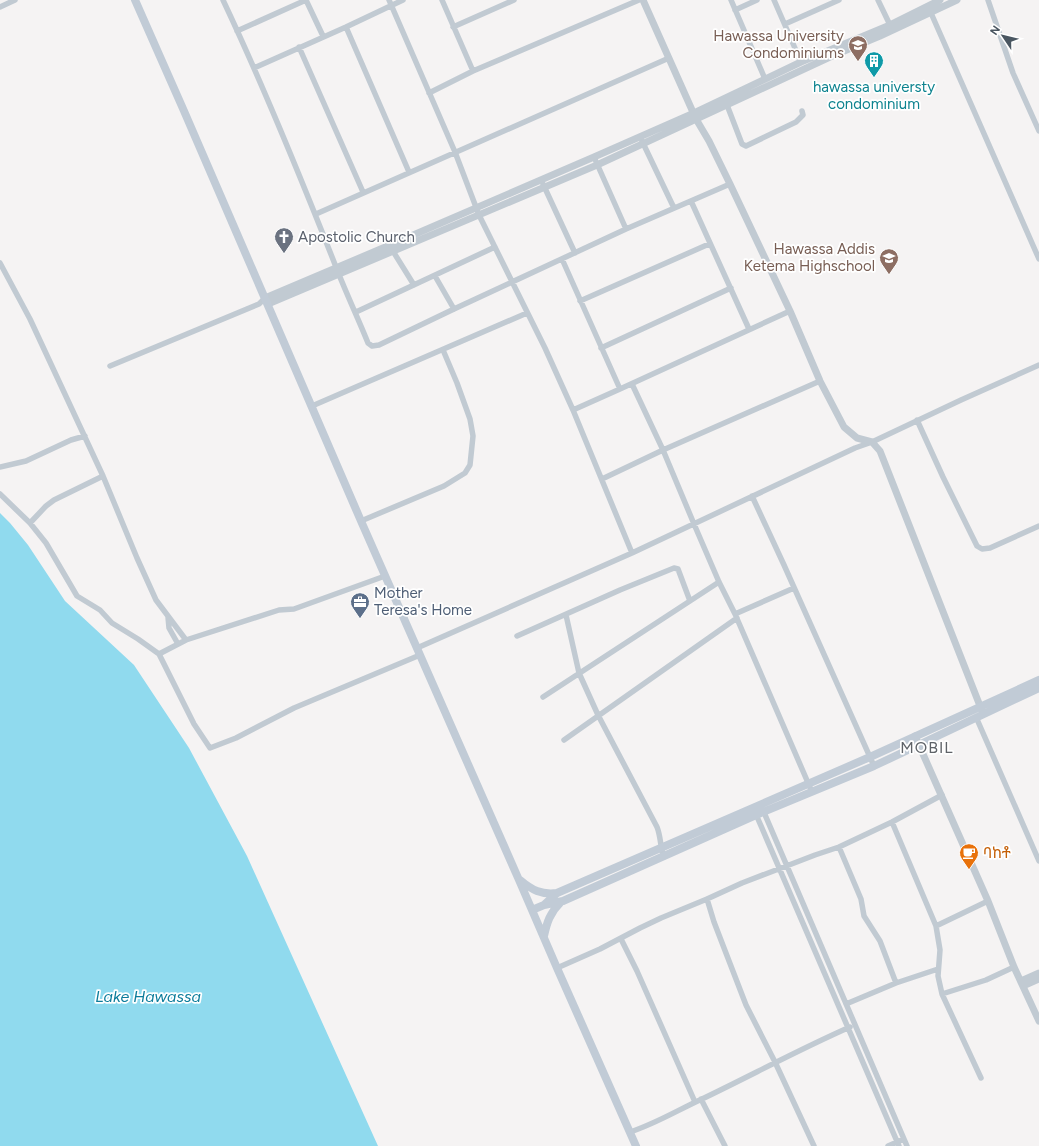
<svg xmlns="http://www.w3.org/2000/svg" width="1039" height="1146" viewBox="0 0 1039 1146" font-family="Figtree,'Noto Sans Ethiopic',sans-serif">
	<rect width="100%" height="100%" fill="#f5f3f3"/>
	<path fill="#90daee" d="M0 513 10 523 28 545 65 601 134 665 189 748 247 856 378 1146H0Z"/>
	<g fill="none" stroke-linecap="round" stroke-linejoin="round">
		<path stroke="#c1cad2" stroke-width="5.5" d="M223 0C264 87 301 178 336 267 346 293 358 318 368 343L372 346 379 345 454 309 626 229 730 184
			M306 0 323 36
			M389 0 455 152 479 215 545 348 573 410 632 553
			M442 0 473 71
			M731 0 765 79
			M774 0 801 62
			M878 0 890 25
			M988 0 1013 73 1039 131
			M0 7 15 0
			M735 10 757 0
			M931 13 1039 259
			M785 24 839 0
			M346 27 409 172
			M453 27 514 0
			M237 31 306 0
			M299 47 363 192
			M254 68 346 27 403 0
			M429 93 473 71 639 0
			M727 105 742 144 746 146 796 122 803 115 802 111
			M642 141 674 208
			M594 157 626 229
			M543 184 575 253
			M691 201 749 329
			M316 214 669 58
			M391 248 414 285
			M562 259 620 389
			M0 263 30 319 103 476 137 558 156 600 186 640
			M435 276 454 309
			M580 301 709 244
			M356 312 495 247
			M601 348 731 288
			M110 366 259 304 265 298
			M632 384 663 450 694 524 719 582 735 614 812 792
			M312 406 527 313
			M573 410 620 389 790 311
			M917 420 943 477 977 546 982 549 990 548 1039 526
			M0 467 26 461 71 440 85 436
			M602 479 663 450 820 381
			M0 494 30 523 46 543 77 596 100 610 112 623 138 639 159 654 194 724 210 748 236 738 294 708 420 655
			M752 496 784 565 874 766
			M361 521 444 486 465 473 470 465 473 436 470 419 457 383 443 350
			M30 523 46 506 54 500 103 476
			M735 614 794 588
			M566 615 579 673 598 715 657 827C661 837 660 847 664 857
			M168 617 169 628 178 644
			M517 636 620 590 674 568 678 569 690 601
			M417 648 632 553 855 448 872 442 961 400 1039 365
			M159 654 186 640 279 610 294 609 385 576
			M543 697 719 582
			M976 717 1039 861
			M564 740 737 618
			M763 810 907 1146
			M755 812 899 1146
			M892 822 936 926 940 950 938 976 942 994 981 1078
			M839 847 861 899 864 916 880 941 896 983
			M707 899 714 922 746 1005 775 1062 814 1146
			M936 926 988 901
			M621 939 637 971 695 1102
			M557 968 600 949 640 928 661 918 707 899 742 883 815 855 839 847 892 822 942 795
			M942 994 986 980 1014 967
			M846 1004 896 983 938 969
			M701 1099 725 1146
			M630 1132C655 1124 678 1110 702 1099 752 1075 800 1049 850 1027
			M888 1146 904 1139"/>
		<path stroke="#c1cad2" stroke-width="7" d="M643 0 696 119 709 141 730 184 790 311 820 381 844 427 857 438 872 442 880 451 982 711
			M265 298 390 245 594 157 694 113 801 62 890 25 940 0
			M268 304 597 165 830 57 880 36 957 0
			M915 736 988 901 1014 967 1039 1021
			M1021 981 1039 973
			M1023 986 1039 979"/>
		<path stroke="#c1cbd6" stroke-width="8" d="M135 0 184 111 361 521 519 880 557 968 636 1146
			M520 880C532 890 541 895 557 893
			M544 905 557 893 870 757 1039 680
			M532 910 544 905 563 901 756 815 874 766 1039 688
			M544 936C547 922 550 913 560 903"/>
	</g>
	<defs>
		<g id="university-pin" transform="scale(1)"><path d="M0 17L-7.5 6A9.5 9.5 0 1 1 7.5 6Z" fill="#8d6e63" stroke="#fff"/><path d="M0-5L7-2L0 1L-7-2ZM-4 1L0 2.5L4 1V4Q0 6-4 4Z" fill="#fff"/></g>
		<g id="building-pin" transform="scale(1)"><path d="M0 17L-7.5 6A9.5 9.5 0 1 1 7.5 6Z" fill="#0f9aa8" stroke="#fff"/><path d="M-4-6H4V6H1V3H-1V6H-4ZM-2.5-4.3h1.7v1.8h-1.7ZM.8-4.3h1.7v1.8H.8ZM-2.5-1h1.7V.8h-1.7ZM.8-1h1.7V.8H.8Z" fill="#fff"/></g>
		<g id="church-pin" transform="scale(1)"><path d="M0 17L-7.5 6A9.5 9.5 0 1 1 7.5 6Z" fill="#6b7280" stroke="#fff"/><path d="M-1.2-6h2.4v3.5h3.3v2.4h-3.3V6h-2.4V-.1h-3.3v-2.4h3.3Z" fill="#fff"/></g>
		<g id="school-pin" transform="scale(1)"><path d="M0 17L-7.5 6A9.5 9.5 0 1 1 7.5 6Z" fill="#8d6e63" stroke="#fff"/><path d="M0-5L7-2L0 1L-7-2ZM-4 1L0 2.5L4 1V4Q0 6-4 4Z" fill="#fff"/></g>
		<g id="office-pin" transform="scale(1)"><path d="M0 17L-7.5 6A9.5 9.5 0 1 1 7.5 6Z" fill="#5c6f8a" stroke="#fff"/><path d="M-6-3h4V-5.5h4V-3h4V5H-6ZM-1-4.5V-3h2v-1.5ZM-6 0V1H6V0Z" fill="#fff"/></g>
		<g id="cafe-pin" transform="scale(1)"><path d="M0 17L-7.5 6A9.5 9.5 0 1 1 7.5 6Z" fill="#e8710a" stroke="#fff"/><path d="M-5.5-4.5H6V0H3Q3 3.5 0 3.5H-2.5Q-5.5 3.5-5.5 0ZM3-3.2v2h1.7v-2ZM-6 4.5H4V6H-6Z" fill="#fff"/></g>
	</defs>
	<g fill-rule="evenodd">
		<use href="#university-pin" x="858" y="45"/>
		<use href="#building-pin" x="874" y="61"/>
		<use href="#church-pin" x="284" y="237"/>
		<use href="#school-pin" x="889" y="258"/>
		<use href="#office-pin" x="360" y="602"/>
		<use href="#cafe-pin" x="969" y="853"/>
	</g>
	<g text-anchor="middle" stroke-width="3.5" stroke-linejoin="round" paint-order="stroke">
		<g font-size="15" fill="#785e54" stroke="#fff" text-anchor="end">
			<text x="844" y="41">Hawassa University<tspan x="844" dy="17">Condominiums</tspan></text>
			<text x="875" y="254">Hawassa Addis<tspan x="875" dy="17">Ketema Highschool</tspan></text>
		</g>
		<g font-size="15" fill="#0d838f" stroke="#fff">
			<text x="874" y="92">hawassa universty<tspan x="874" dy="17">condominium</tspan></text>
		</g>
		<g font-size="15" fill="#5b616d" stroke="#fff" text-anchor="start">
			<text x="298" y="242">Apostolic Church</text>
		</g>
		<g font-size="15" fill="#4e5e75" stroke="#fff" text-anchor="start">
			<text x="374" y="598">Mother<tspan x="374" dy="17">Teresa's Home</tspan></text>
		</g>
		<g font-size="15" fill="#c56008" stroke="#fff" text-anchor="start">
			<text x="983" y="858">ባከቶ</text>
		</g>
		<g font-size="16" letter-spacing="1" fill="#5f6368" stroke="#fff">
			<text x="927" y="753">MOBIL</text>
		</g>
		<g font-size="16" font-style="italic" fill="#0c7c9b" stroke="#fff">
			<text x="148" y="1002">Lake Hawassa</text>
		</g>
	</g>
	<g transform="translate(1003 36) rotate(305)" stroke="#ffffff" stroke-width="3" paint-order="stroke">
	<path d="M0-3L7 15L0 10L-7 15Z" fill="#4a5661"/>
	<text y="-6" font-size="11" font-weight="bold" text-anchor="middle" fill="#4a5661">N</text>
	</g>
</svg>
